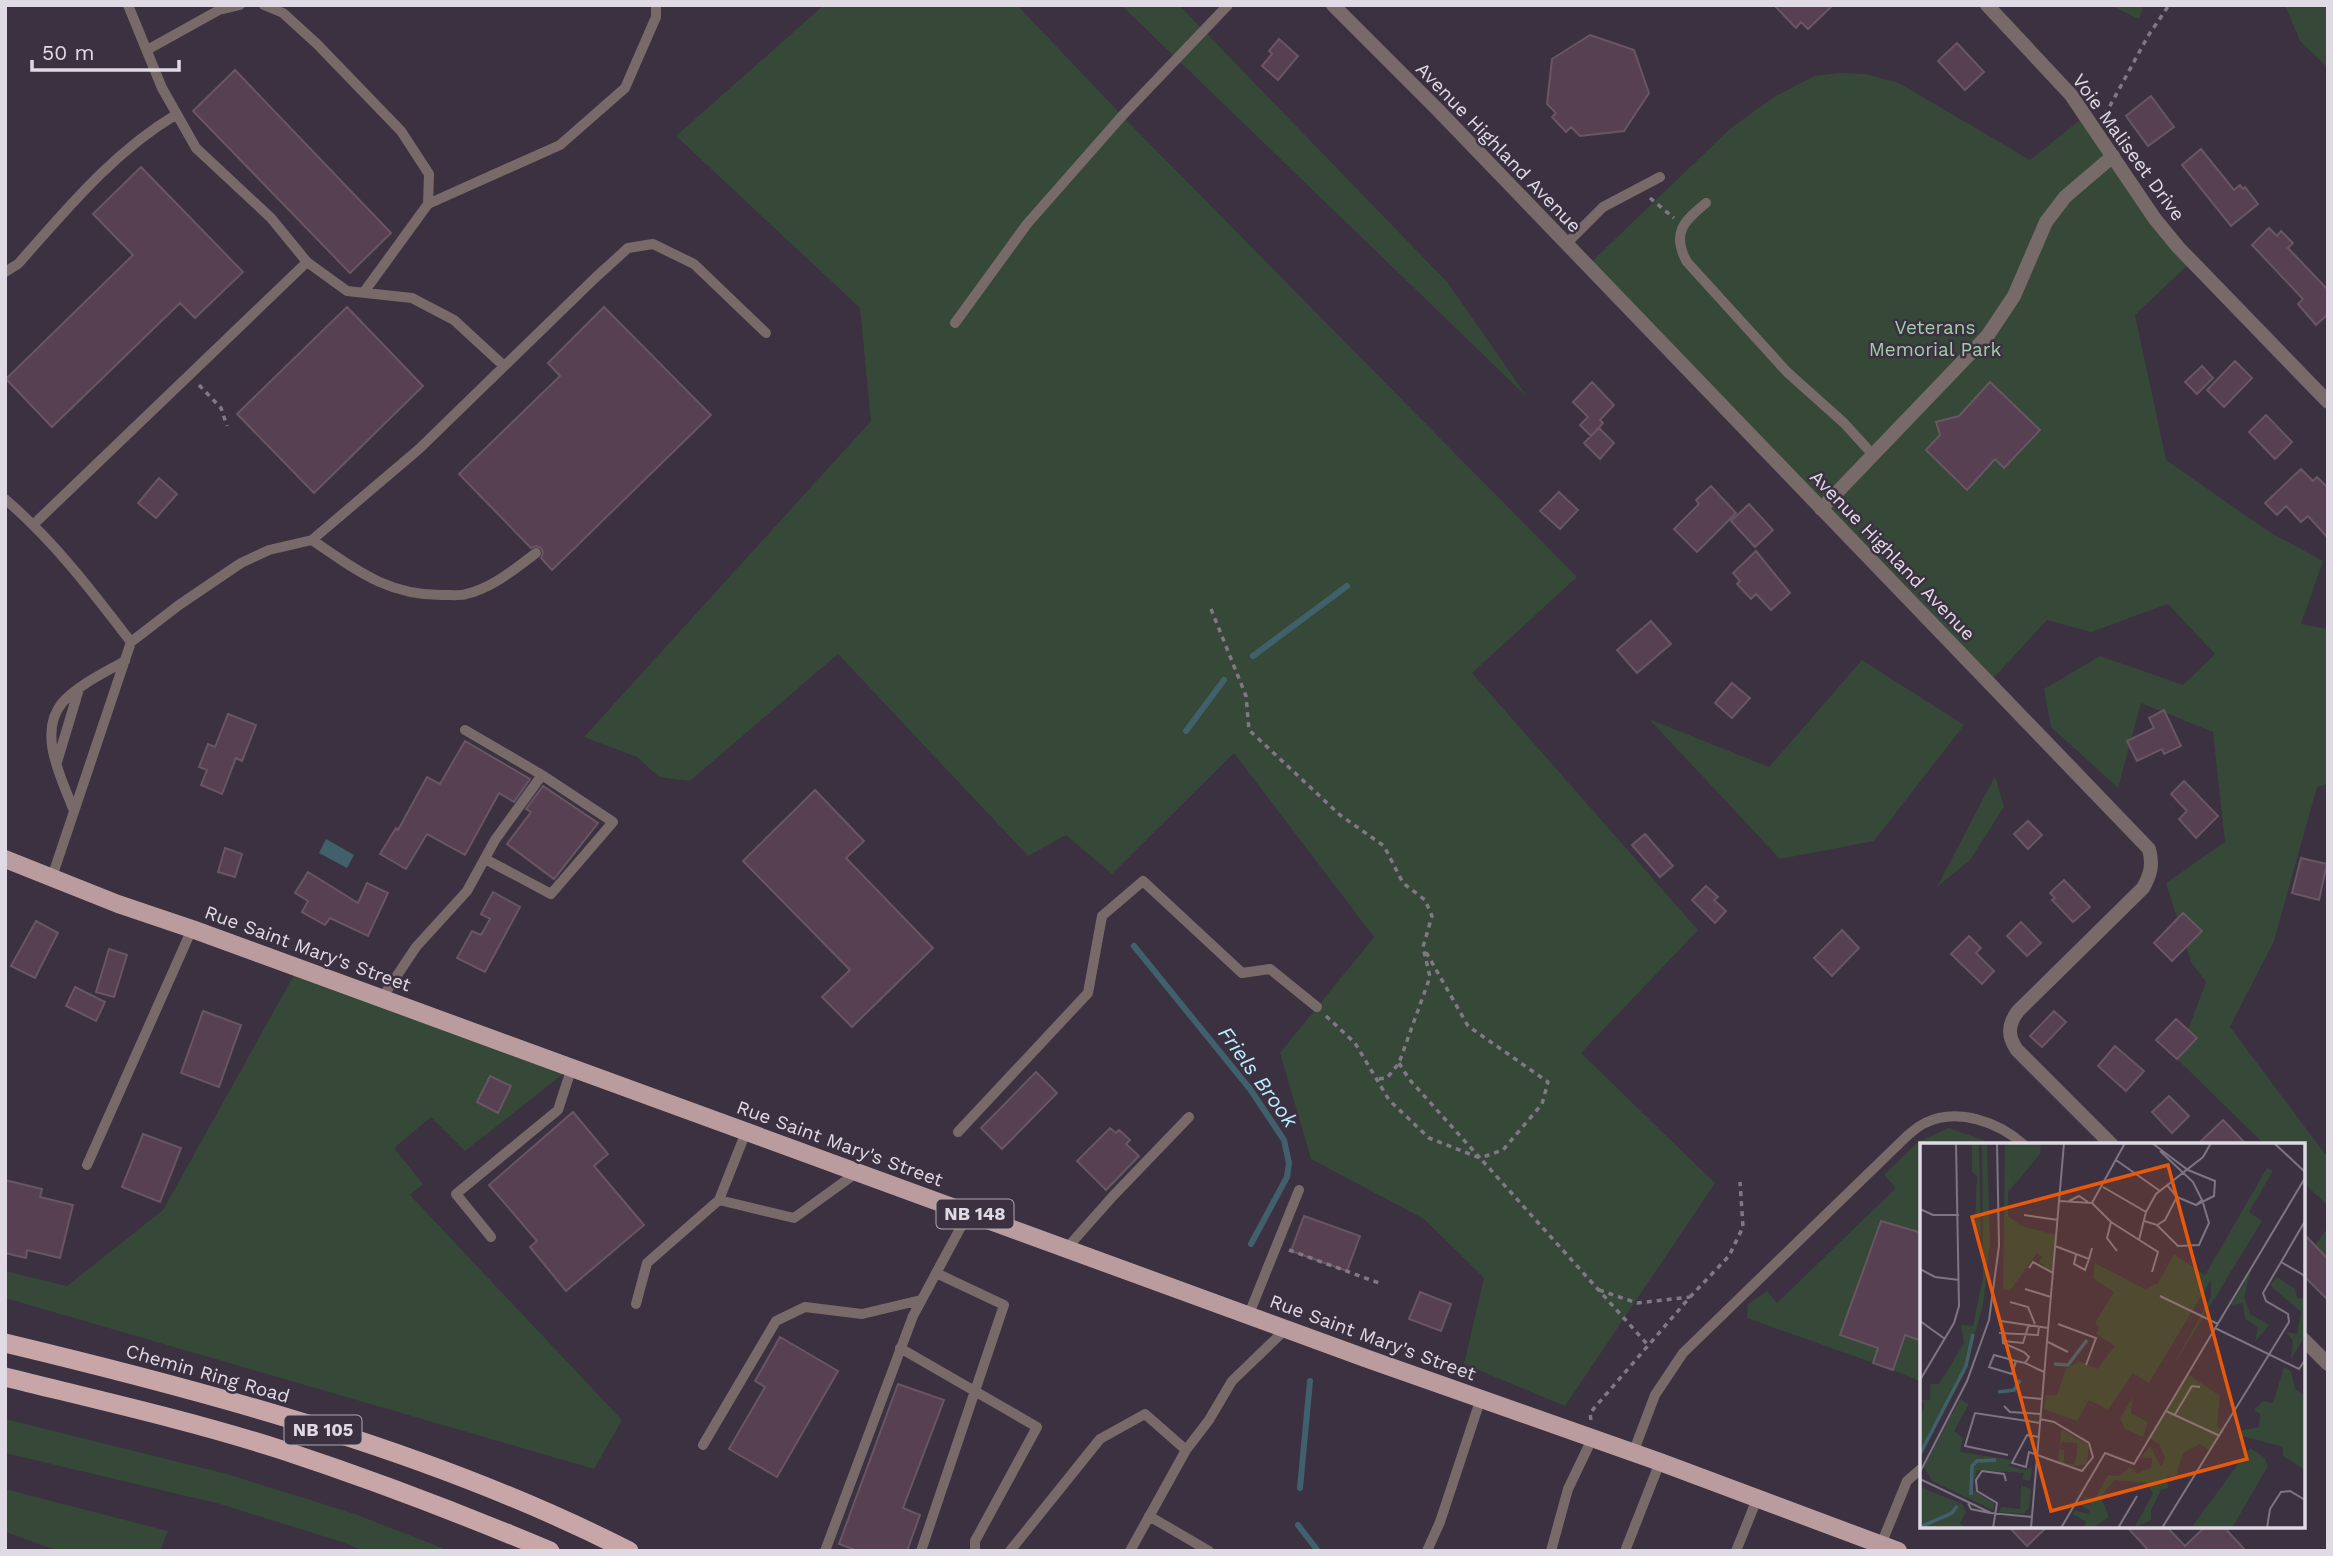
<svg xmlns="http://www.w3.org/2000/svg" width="2333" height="1556" viewBox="0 0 2333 1556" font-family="'Work Sans',sans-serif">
	<rect width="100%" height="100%" fill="#3b3141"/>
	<path fill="#364838" d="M824 5H1017L1133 127 1577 577 1472 673 1698 930 1581 1053 1715 1183 1565 1406 1464 1364 1484 1278 1424 1219 1311 1159 1280 1053 1374 937 1234 753 1112 874 1066 835 1028 856 838 654 690 781 659 777 637 757 584 737 871 421 860 308 676 136Z
		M1121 5H1179L1448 283 1527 397Z
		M2110 5H2144L2139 19Z
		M2285 5H2328V68L2300 41Z
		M1839 73 1866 74 1899 83 2030 160 2086 115 2192 261 2135 315 2166 460 2268 531 2323 561 2301 624 2328 629V784L2317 787 2274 941 2230 1027 2325 1154H2328V1206L2303 1182V1145H2265L2177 1059 2206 982 2191 962 2166 883 2225 842 2213 732 2141 703 2118 788 2051 727 2044 689 2100 656 2183 685 2215 654 2168 604 2091 632 2047 620 1989 683 1587 266 1731 128 1774 97 1814 76Z
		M1862 660 1964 725 1874 841 1780 859 1649 719 1769 767Z
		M1995 776 2004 807 1970 860 1937 887Z
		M298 968 572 1067 465 1151 431 1117 394 1148 423 1184 410 1195 622 1420 594 1469 5 1298V1271L67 1286 163 1210Z
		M1949 1128 1997 1145H1922V1233L1880 1221 1840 1334 1878 1348 1873 1363 1747 1318 1748 1304 1767 1291 1777 1303 1896 1188 1884 1175 1918 1142Z
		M2328 1227V1265L2303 1280V1262Z
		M1905 1335 1922 1341V1382L1893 1370Z
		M5 1419 227 1474 355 1514 450 1551H363L345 1543 220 1504 5 1453Z
		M5 1489 168 1531 160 1551H59L5 1532Z"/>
	<path fill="#40616c" d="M326 839 354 855 347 868 319 853Z"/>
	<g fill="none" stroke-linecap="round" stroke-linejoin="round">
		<path stroke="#40616c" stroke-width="6" d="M1253 656 1347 586
			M1186 731 1224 680
			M1134 946 1250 1089 1284 1140 1289 1163 1287 1177 1251 1244
			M1300 1488 1310 1381
			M1298 1525 1318 1551"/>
	</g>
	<path fill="#574051" stroke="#685662" stroke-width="2" d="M1774 5H1833L1808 29 1801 22 1796 28Z
		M1590 35 1634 50 1649 93 1624 131 1580 136 1571 127 1566 132 1552 117 1556 113 1547 104 1552 59Z
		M1279 39 1298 56 1278 80 1262 66 1272 54 1269 51Z
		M1957 43 1984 72 1965 90 1938 61Z
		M235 70 391 233 350 273 193 111Z
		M2151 96 2174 127 2148 146 2126 116Z
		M2201 149 2234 190 2240 185 2243 189 2245 187 2258 204 2231 226 2182 165Z
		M141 167 243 272 195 318 180 303 52 427 6 379 133 255 93 214Z
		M2269 228 2277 236 2281 231 2293 243 2288 248 2328 290V314L2316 325 2298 304 2303 299 2252 245Z
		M347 307 423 386 314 493 237 414Z
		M604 307 711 415 552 570 541 558 543 553 541 548 536 546 531 548 459 474 560 376 548 363Z
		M2235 361 2252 378 2224 407 2207 390Z
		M2202 366 2213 378 2197 394 2185 382Z
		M1592 382 1614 405 1600 420 1603 423 1591 436 1580 425 1588 417 1573 402Z
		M1990 382 2040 430 2004 468 1995 459 1967 490 1926 450 1940 435 1936 422 1959 416Z
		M2266 415 2292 442 2275 459 2249 432Z
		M1599 428 1614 443 1600 459 1584 443Z
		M2301 469 2313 481 2317 477 2328 488V538L2308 516 2301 522 2286 506 2277 515 2265 503Z
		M159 478 177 494 156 518 138 503Z
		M1711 486 1736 513 1697 552 1674 529 1699 504 1696 500Z
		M1559 492 1578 510 1560 529 1540 511Z
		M1749 504 1773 530 1755 547 1731 521Z
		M1756 551 1790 593 1771 610 1756 594 1751 599 1737 584 1740 581 1733 573Z
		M1651 621 1671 644 1637 673 1617 650Z
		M1732 683 1750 698 1732 718 1715 703Z
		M2164 710 2181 746 2164 754 2162 749 2137 761 2127 741 2154 728 2149 718Z
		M228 714 256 725 242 761 236 758 222 794 201 785 207 770 199 767 208 744 215 747Z
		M465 741 530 779 514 802 499 793 465 855 427 834 406 869 380 854 396 828 398 830 427 777 440 784Z
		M2184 781 2218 816 2196 838 2179 819 2187 811 2171 794Z
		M543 786 598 823 554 879 507 844 531 812 526 809Z
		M815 790 864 841 846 858 933 948 852 1027 822 997 850 970 743 861Z
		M2028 821 2042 835 2028 849 2014 834Z
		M1645 834 1673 866 1660 877 1632 845Z
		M225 848 242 854 235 877 218 872Z
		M2301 858 2327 864 2319 900 2292 893Z
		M308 872 358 903 367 883 388 893 368 936 330 918 325 925 302 912 308 901 295 893Z
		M2064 880 2090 907 2073 922 2052 900 2055 898 2050 893Z
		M1706 886 1718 897 1714 900 1726 911 1715 923 1692 900Z
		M493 892 520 907 485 972 457 958 472 931 481 935 490 919 481 914Z
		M2183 913 2202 931 2172 961 2154 943Z
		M36 921 58 933 35 978 11 966Z
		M2021 922 2041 943 2027 956 2007 936Z
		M1842 930 1859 948 1832 976 1814 958Z
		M1969 936 1981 948 1976 953 1994 971 1982 984 1951 954Z
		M109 949 127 955 114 997 96 992Z
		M75 987 105 1002 96 1021 66 1006Z
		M203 1011 241 1025 219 1087 181 1073Z
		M2054 1011 2066 1022 2042 1047 2030 1036Z
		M2176 1019 2197 1038 2177 1059 2156 1040Z
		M2115 1046 2144 1071 2126 1091 2098 1066Z
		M1036 1072 1057 1093 1002 1149 981 1128Z
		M490 1076 511 1086 498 1113 477 1102Z
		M2169 1096 2189 1116 2172 1133 2152 1112Z
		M573 1112 608 1154 594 1166 644 1225 566 1291 530 1247 537 1241 489 1185Z
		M2223 1120 2247 1145H2197Z
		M1110 1128 1116 1133 1119 1130 1130 1140 1126 1144 1139 1156 1106 1190 1077 1161Z
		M143 1134 181 1148 160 1202 122 1187Z
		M5 1180 42 1189 40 1197 73 1205 60 1258 27 1250 26 1258 5 1253Z
		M1304 1216 1360 1236 1347 1271 1291 1251Z
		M1881 1221 1922 1233V1341L1905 1335 1893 1370 1873 1363 1878 1348 1840 1335Z
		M2303 1233 2328 1259V1300L2303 1275Z
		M1420 1292 1451 1304 1441 1331 1409 1319Z
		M780 1337 838 1371 777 1477 729 1449 765 1387 755 1381Z
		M898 1384 944 1400 903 1508 920 1515 907 1551H858L839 1544Z
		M2008 1526H2048L2027 1546Z
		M2126 1526H2166L2185 1546 2206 1526H2223L2246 1551H2149Z"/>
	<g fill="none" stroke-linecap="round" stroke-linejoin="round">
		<path stroke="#807885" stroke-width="3.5" stroke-dasharray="5 5" stroke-linecap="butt" d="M2105 115 2148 36 2169 5
			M1650 198 1674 218
			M199 385 221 408 227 426
			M1211 609 1246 696 1249 730 1340 815 1384 846 1403 883 1425 900 1432 916 1423 947 1430 977 1399 1063 1387 1078 1377 1079
			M1326 1016 1355 1043 1389 1100 1429 1138 1480 1158 1648 1345
			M1399 1063 1409 1079 1480 1158 1503 1150 1542 1104 1548 1082 1468 1026 1426 952
			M1289 1250 1379 1283
			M1599 1290 1637 1303 1690 1297
			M1591 1420 1590 1413 1690 1297 1729 1256 1743 1227 1740 1182"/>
		<path stroke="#796a6a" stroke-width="10" d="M128 5 162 88 196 148 271 218 307 262
			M264 5 283 13 317 44 401 131 429 174 428 204 364 292
			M147 50 219 10 240 5
			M1706 203C1684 221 1671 233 1687 262L1787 372 1844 423 1874 456
			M428 204 560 145 625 88 656 17V5
			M1566 244 1603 207 1660 177
			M5 272 18 264C67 209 113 152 177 114
			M955 323 1027 224 1122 116 1228 5
			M5 499C54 541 92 591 131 642
			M34 524 307 262 347 291 412 298 454 320 504 366
			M312 540C356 570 388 596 444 595 451 595 460 596 466 594 492 588 515 569 536 553
			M57 762 79 689
			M74 811C62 779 37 734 62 703 78 685 104 673 125 661
			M485 859 551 894 613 822 542 775
			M52 877 131 642 179 605 241 563 269 550 312 540 419 449 595 278 628 248 653 244 694 264 766 333
			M382 998 416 947 467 891 495 840 542 775 465 730
			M958 1132 1088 993 1102 916 1143 881 1242 973 1270 969 1317 1007
			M87 1165 192 929
			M719 1200 794 1218 859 1171
			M491 1237 456 1194 558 1110 572 1067
			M1066 1249 1113 1196 1189 1117
			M636 1304 647 1263 719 1200 746 1132
			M1249 1314 1299 1190
			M900 1348 1037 1427 975 1541V1551
			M703 1445 776 1321 805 1307 862 1314 921 1300
			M1633 1453 1655 1395 1683 1353 1907 1136C1912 1132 1918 1126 1925 1123 1957 1107 1999 1122 2024 1145
			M1149 1516 1209 1551
			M1880 1547 1907 1481 1922 1468
			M825 1551 913 1316 969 1212
			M921 1551 1004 1305 936 1273
			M1010 1551 1100 1439 1145 1414 1186 1450
			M1130 1551 1186 1450 1209 1420 1232 1381 1286 1329
			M1427 1551 1440 1522 1481 1398
			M1551 1551 1568 1489 1592 1439
			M1625 1551 1660 1462
			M1736 1551 1757 1499"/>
		<path stroke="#796a6a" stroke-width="14" d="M1333 5 1437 109 2149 849C2153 864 2151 874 2143 888L2018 1011C2008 1024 2007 1036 2017 1050L2112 1145
			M1987 5 2071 95 2155 219 2178 247 2328 402
			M1821 509 1988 335 2014 296 2046 222 2065 197 2113 156
			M2303 1339 2328 1364"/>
		<path stroke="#bb9c9e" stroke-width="18" d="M5 859 118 904 192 929 1365 1358 1660 1462 1898 1551"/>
		<path stroke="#c8a6a8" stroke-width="19" d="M5 1343C214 1393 437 1453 629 1551
			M5 1377C98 1400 192 1421 282 1450 373 1480 462 1514 550 1551"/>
	</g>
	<g text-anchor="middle" stroke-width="5" stroke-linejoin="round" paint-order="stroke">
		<g fill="#3b3141" stroke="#aea7b3" stroke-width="2">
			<rect x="936.5" y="1199.5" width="77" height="29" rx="5"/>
			<rect x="284.5" y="1415.5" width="77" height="29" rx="5"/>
		</g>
		<g font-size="18" font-weight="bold" fill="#e0dae4">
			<text x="975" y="1220">NB 148</text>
			<text x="323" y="1436">NB 105</text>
		</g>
		<g font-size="19" fill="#e0dae4" stroke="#3b3141">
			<text transform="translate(1499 147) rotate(46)" y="7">Avenue Highland Avenue</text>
			<text transform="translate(2129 147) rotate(54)" y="7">Voie Maliseet Drive</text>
			<text transform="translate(1893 555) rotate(46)" y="7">Avenue Highland Avenue</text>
			<text transform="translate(308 948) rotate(20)" y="7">Rue Saint Mary's Street</text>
			<text transform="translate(840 1143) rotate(20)" y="7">Rue Saint Mary's Street</text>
			<text transform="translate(1373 1337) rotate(20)" y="7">Rue Saint Mary's Street</text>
			<text transform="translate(208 1373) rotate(16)" y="7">Chemin Ring Road</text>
		</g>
		<g font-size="19" fill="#a1cea8" stroke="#3b3141">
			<text x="1935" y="334">Veterans<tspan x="1935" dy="22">Memorial Park</tspan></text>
		</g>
		<g font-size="21" font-style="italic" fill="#b8ecfe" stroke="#3b3141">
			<text transform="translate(1258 1077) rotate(54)" y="7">Friels Brook</text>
		</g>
	</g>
	<g transform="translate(1920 1143)">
		<rect width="385" height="385" fill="#3b3141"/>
		<path d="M52 0H59L61 95 55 81 57 33 52 29ZM62 0H67L70 100 63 162 46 223 0 311V274L5 263 1 257H10V241H19L44 200 41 182 53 183 63 134ZM85 0H121L120 11 88 49V73L101 83 136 92 133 130 119 119 122 114 117 110 90 148 83 146ZM347 25 353 28 329 69 342 78 250 228 291 154V137L229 240 213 230 188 267 169 257 157 278 124 266 126 252H137L146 226 159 218 177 226 195 203 176 191 179 184 175 180 194 149 173 135 175 120 225 146 238 140 254 111 285 132ZM331 128 324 154 330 171 349 182 335 199 338 184 325 176 323 160 311 162ZM357 134 375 146 377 155 385 156V193L371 216 373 198 366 189 377 191 381 169 350 142ZM364 224 371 228 375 246 385 253V327L363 313V304L318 292 319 288 339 284 340 271 334 267 343 258 353 260ZM268 231 300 253 297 283 304 288 289 307 280 301 263 310 256 333H247L248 345 241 347 231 367V377L214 385 233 351 227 340 194 337 181 354 189 374 173 385H164L166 379 153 371 154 367 168 371 170 368 157 360 171 362 162 353 174 357 188 332 199 333 210 324 217 330 231 325 232 315H220L230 303 241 323 245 315 239 301 229 295ZM213 254 211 270 228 279 223 294 205 286 200 275ZM40 256 49 261 34 288 43 295 40 309 92 317 88 323 106 327 112 324 110 338 102 336 104 330 57 327 52 347 74 360 73 367 12 338 4 324ZM141 286 169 302 167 321 156 323 143 322 138 318 139 306 144 307V320L154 321 157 310V300L142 299 140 304ZM330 305 345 315 348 323 312 385H271ZM101 342 111 346 109 365 103 371 79 369 81 364 100 366ZM0 344 42 361 46 369 40 380 45 385H0Z" fill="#364838"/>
		<path fill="none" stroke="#40616c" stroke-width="3.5" d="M134 221 148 222 167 197M78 249 94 247 100 237M0 311 46 223 53 191M51 352 52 323 57 318 76 317M0 384 32 370 37 363"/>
		<path fill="none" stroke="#7d7582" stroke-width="2" d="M232 0 268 27 295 38 294 53 276 62M354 0 385 29M240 8 273 39 282 57 276 62 257 54M0 11V46M196 17 240 48M183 44 226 69 219 97M139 58 172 60 191 79 238 109 232 129M149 58 159 53 168 59M172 60 205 0M0 66 13 72H39M226 69 236 51 283 14 291 0M104 72 138 77M224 78 237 82 245 77 257 54 247 42M191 79 187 95 197 108M237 82 258 103 279 102 289 80 283 60M135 103 169 116 172 105M156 112 154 121 165 127 169 116M361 119 385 133M109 125 113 119 133 130M0 126 15 134 39 137M105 146 131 154M240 153 298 181M90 159 108 164 115 181M0 178 25 196M138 181 176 195 166 222M295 185 379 226 385 217M79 190 118 192 119 183M83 198 103 200 109 181M128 199 148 209M96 218 92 231 69 224 74 212 96 218 105 220 124 229M105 220 109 214 104 209 83 200 81 178 128 185M0 237 34 180 39 163 36 0M101 254 122 256M84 263 90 269 121 271M246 268 300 293M254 273 272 243 280 244M119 294 107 292 92 320 106 324 109 309 162 328 173 314 169 300 134 279 120 276M88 312 45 303 55 270 120 280M0 329 47 238 69 177 79 103 77 0M0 336 71 370 112 374M48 360 51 366 70 370M73 385 77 360 57 348 56 337 62 328 84 331 86 338M111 385 144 0M141 385 185 310 214 321 385 35M198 385 217 353M242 385 369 179 368 171 346 158 343 150 385 78M347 385 350 366 361 349 370 348 385 357"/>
		<path fill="#e8590c" fill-opacity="0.15" stroke="#e8590c" stroke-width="3.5" d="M248 22 327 316 131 368 52 74Z"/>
		<rect width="385" height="385" fill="none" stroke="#e0dae4" stroke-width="3.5"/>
	</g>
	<rect width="2333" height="1556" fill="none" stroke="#e0dae4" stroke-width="14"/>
	<path d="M32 60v10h147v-10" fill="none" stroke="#e0dae4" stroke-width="3.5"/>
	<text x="42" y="60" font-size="21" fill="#e0dae4" stroke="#3b3141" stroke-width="5" paint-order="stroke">50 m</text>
</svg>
